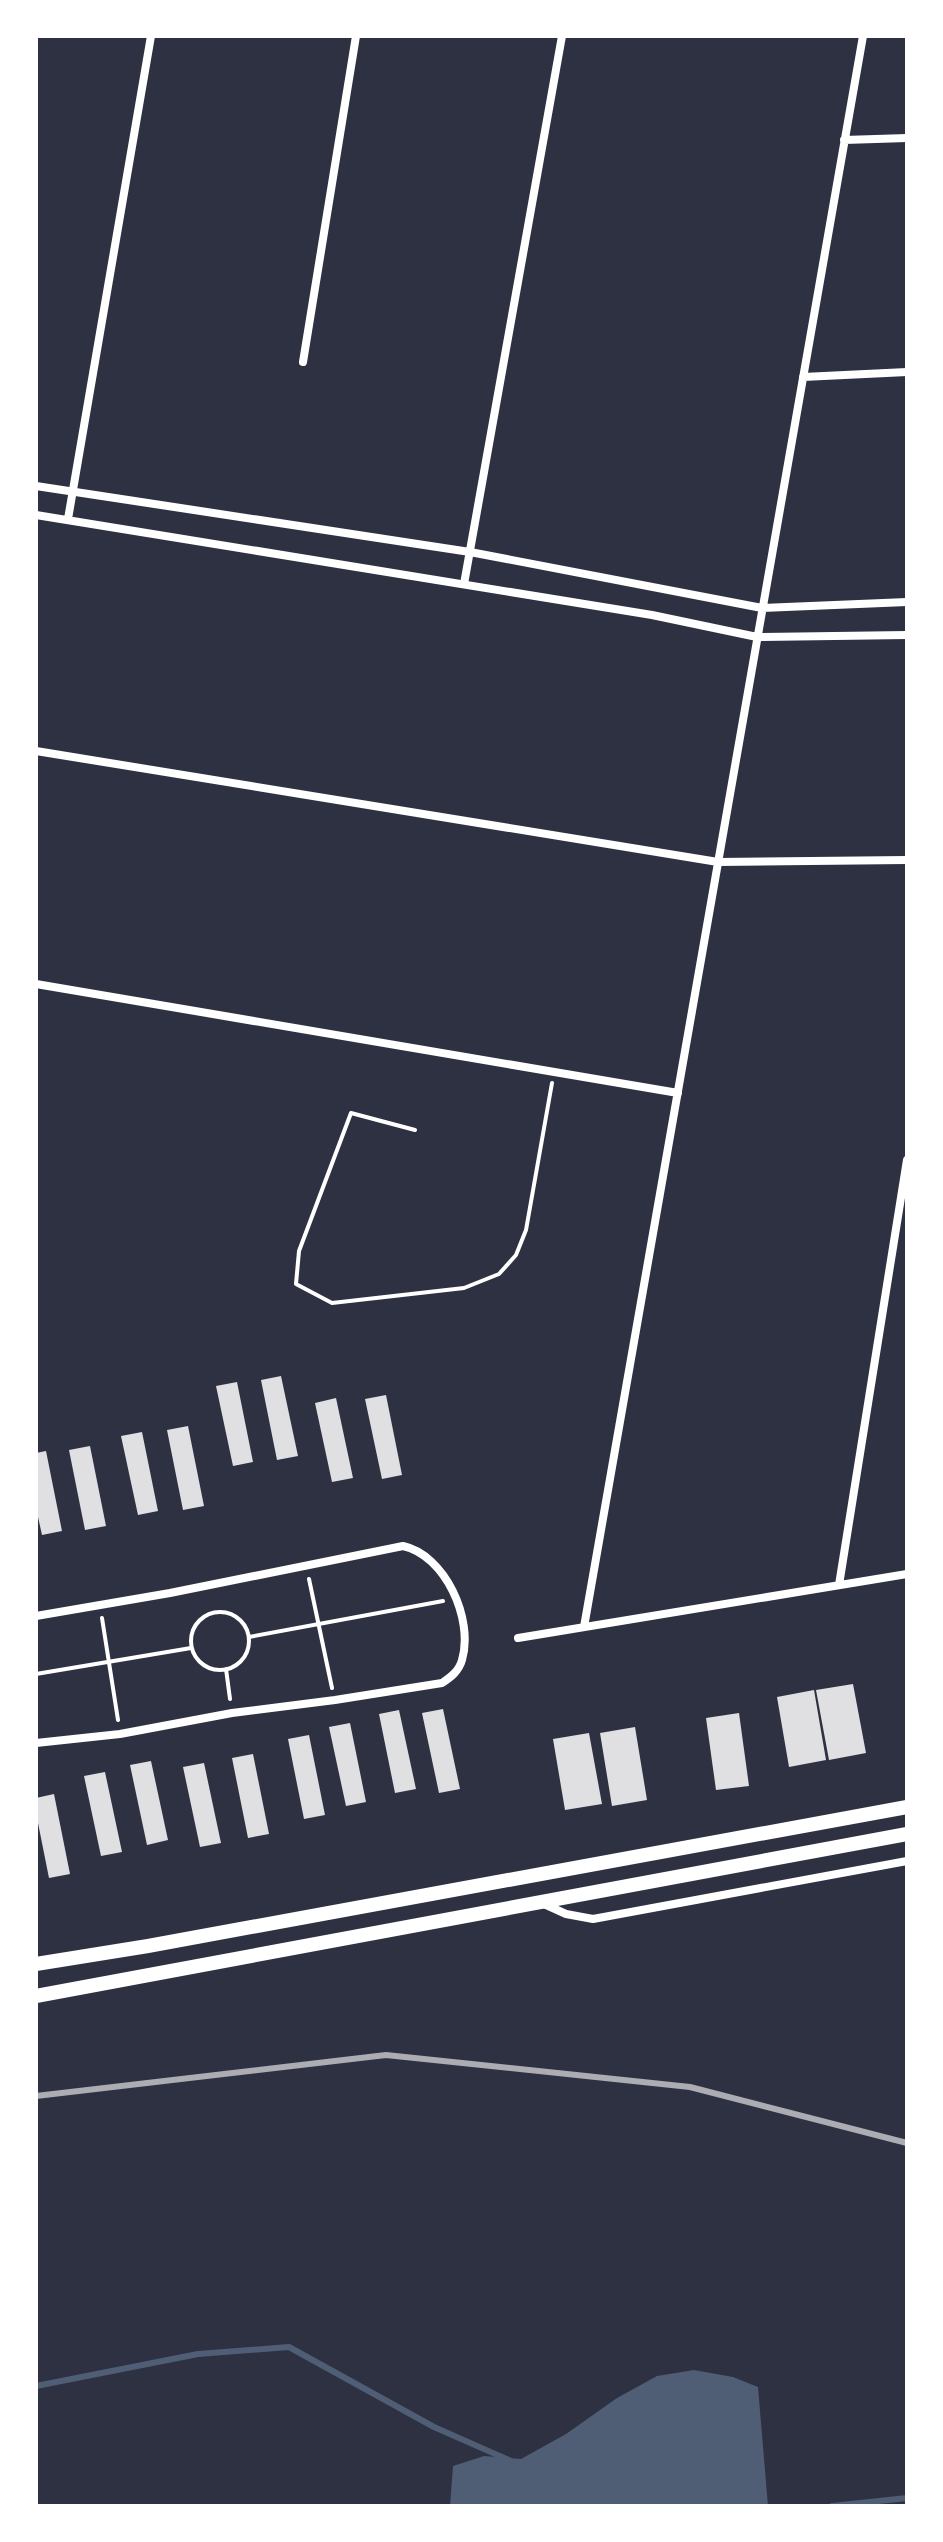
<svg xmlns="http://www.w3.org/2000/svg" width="943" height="2542" viewBox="0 0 943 2542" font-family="'DM Sans',sans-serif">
	<rect width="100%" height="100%" fill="#2d3142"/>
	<path fill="#4f5d75" d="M694 2370 733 2377 758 2387 768 2506H450L453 2466 484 2456 521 2459 566 2434 617 2398 657 2376Z"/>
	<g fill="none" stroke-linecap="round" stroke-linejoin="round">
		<path stroke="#4f5d75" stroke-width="6" d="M36 2386 198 2354 289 2347 434 2427 509 2460
			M832 2506 907 2498"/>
	</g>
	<path fill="#e0e0e3" d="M281 1376 298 1456 277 1460 261 1380Z
		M237 1382 253 1462 233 1466 216 1386Z
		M386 1395 402 1475 382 1479 365 1399Z
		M336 1398 353 1478 332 1482 315 1403Z
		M188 1426 204 1506 183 1510 167 1430Z
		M142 1432 158 1511 138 1515 121 1436Z
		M90 1446 106 1526 85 1530 69 1450Z
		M46 1451 62 1531 42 1535 36 1508V1453Z
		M853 1684 866 1753 829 1760 816 1690Z
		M814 1690 826 1760 789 1767 777 1697Z
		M443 1709 460 1789 439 1793 422 1713Z
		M399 1710 416 1789 395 1793 379 1714Z
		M739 1713 749 1786 716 1790 706 1718Z
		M350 1723 366 1802 346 1806 329 1727Z
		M635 1727 647 1800 612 1806 600 1733Z
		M589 1733 602 1804 565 1810 553 1739Z
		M309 1735 325 1815 304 1819 288 1739Z
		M253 1754 269 1834 248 1838 232 1758Z
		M151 1761 168 1840 147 1845 130 1765Z
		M204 1763 221 1843 200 1847 183 1767Z
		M105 1772 122 1852 101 1856 84 1776Z
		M54 1794 70 1874 49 1878 36 1813V1798Z"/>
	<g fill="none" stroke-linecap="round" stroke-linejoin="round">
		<path stroke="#fff" stroke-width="4" d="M415 1130 351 1113 299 1251 296 1284 332 1303 464 1288 499 1274 516 1255 526 1230 552 1083
			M309 1579 332 1688
			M191 1641a29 29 0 1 1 58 0a29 29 0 1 1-58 0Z
			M102 1618 118 1720
			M249 1637 443 1601
			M226 1669 230 1699
			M36 1674 191 1648"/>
		<path stroke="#fff" stroke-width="8" d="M844 140 907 138
			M303 362 356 36
			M803 377 907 372
			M36 486 470 552 762 608 907 602
			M36 515 652 615 757 637 907 635
			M68 519 151 36
			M464 584 562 36
			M36 751 718 862 907 860
			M36 984 678 1093
			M839 1585 907 1160
			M36 1616 170 1593 403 1546C445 1555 474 1619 462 1660 459 1671 451 1677 442 1683L335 1700 232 1713 120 1734 36 1743
			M584 1627 863 36
			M518 1638 907 1574
			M544 1904 566 1914 593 1919 907 1861"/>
		<path stroke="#fff" stroke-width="14" d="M36 1964 148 1946 907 1807
			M36 1996 907 1834"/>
		<path stroke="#abadb3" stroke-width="6" d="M36 2096 386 2055 690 2087 907 2143"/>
	</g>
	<rect width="943" height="2542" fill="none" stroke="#ffffff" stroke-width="76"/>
</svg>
